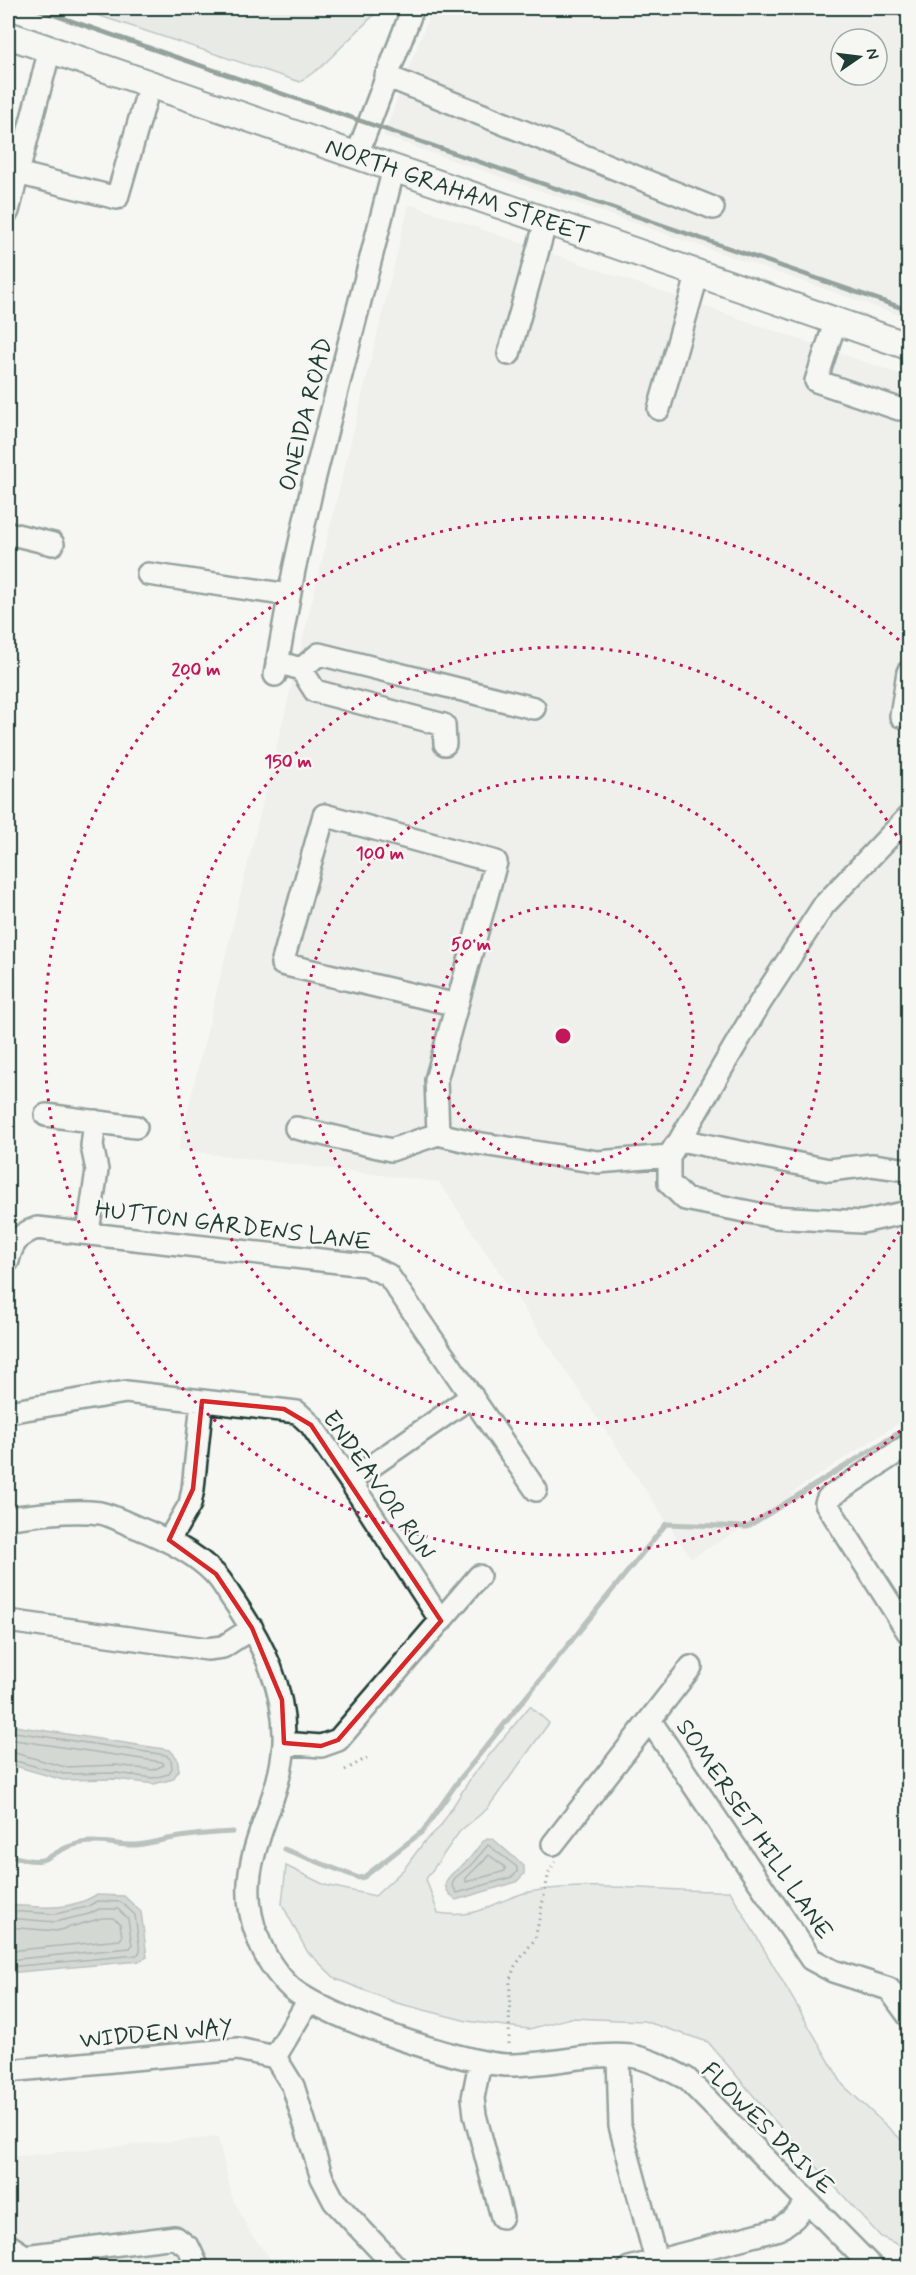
<svg xmlns="http://www.w3.org/2000/svg" width="916" height="2275" viewBox="0 0 916 2275" font-family="Mynerve,sans-serif">
	<rect width="100%" height="100%" fill="#f6f6f2"/>
	<filter id="ink" filterUnits="userSpaceOnUse"><feTurbulence type="fractalNoise" baseFrequency=".0167" numOctaves="2"/><feDisplacementMap in="SourceGraphic" scale="12" xChannelSelector="R" yChannelSelector="G"/><feConvolveMatrix kernelMatrix="1 2 1 2 8 2 1 2 1" color-interpolation-filters="sRGB"/></filter>
	<g filter="url(#ink)">
		<path fill="#e6e8e4" fill-rule="evenodd" d="M432 8H908V318L383 136ZM841 39H877V75H841Z
			M8 70 18 73 8 113Z
			M409 204 908 377V1417L791 1493 794 1499 691 1558 439 1182 178 1150Z
			M218 2137 232 2197 251 2234 277 2267 8 2268V2157Z"/>
		<path fill="#d6dbd6" stroke="#7a8c85" stroke-width="1.5" d="M76 8H381L322 66 300 82Z
			M530 1706 549 1723 487 1809 460 1831 426 1879 438 1913C481 1920 493 1900 529 1892 588 1880 668 1892 730 1891L843 2085 908 2146V2249L881 2237 774 2120 708 2042 644 2021 571 2018 529 2029 467 2021 397 2003 336 1979 307 1951 282 1904 286 1866 325 1885 375 1896 404 1869 424 1842 440 1827 472 1776Z"/>
		<path fill="#aab3ae" stroke="#72847d" stroke-width="1.5" d="M8 1725 170 1750 177 1758 179 1770 173 1779 154 1784 116 1779 63 1780 8 1764Z
			M487 1838 493 1839 524 1866V1874L516 1882 456 1900C432 1881 455 1873 468 1860 475 1853 479 1844 487 1838Z
			M96 1895 124 1896 141 1912 147 1957 139 1961 8 1973V1905C38 1907 68 1912 96 1895Z"/>
		<g fill="none" stroke-linecap="round" stroke-linejoin="round">
			<path stroke="#576c65" stroke-width="1.5" d="M8 1731 166 1755 171 1760 172 1768 169 1774 153 1778 116 1773 64 1774 8 1759
				M8 1739 162 1762 164 1765 153 1770 116 1765 65 1767 8 1751
				M488 1845 517 1867V1872L512 1877 457 1893 452 1885 455 1878 471 1865Z
				M489 1855 505 1867V1871L466 1882V1878Z
				M8 1911 55 1914 87 1907 97 1901 121 1902 135 1915 140 1952 137 1955 8 1967
				M8 1918 55 1922 89 1914 99 1909H118L128 1919 132 1945 130 1948 8 1960
				M8 1927 56 1931 102 1918H113L120 1923 122 1937 120 1940 8 1951"/>
			<path stroke="#72847d" stroke-width="5" d="M284 1849 359 1878 364 1877 423 1831 459 1780 666 1524 747 1527 908 1427
				M8 1855C56 1870 43 1851 81 1843 100 1839 118 1846 136 1845 147 1844 158 1841 168 1839 190 1835 211 1833 233 1832"/>
			<g stroke="#1f3d34" stroke-width="26">
				<path id="minor" d="M386 76 713 208
					M357 155 413 8
					M17 173 117 198 150 84
					M8 211 50 49
					M836 320 816 381 899 409
					M509 354 546 221
					M659 409 698 273
					M8 533 53 544
					M148 574 289 595
					M277 662 301 669 319 654 534 708
					M301 669 315 691 444 725 445 744
					M908 672 901 716 908 717
					M275 675 294 570 312 488 394 168
					M908 817 824 905 760 1003 680 1140 829 1170 872 1165 908 1170
					M46 1115 136 1127
					M296 1128 391 1150 438 1134 476 1143 598 1162 669 1156
					M438 1134 436 1080 457 1005 282 964 324 815 496 862 457 1005
					M676 1145 669 1156V1183L685 1199 774 1217 862 1222 908 1212
					M88 1232 97 1170 92 1146 95 1121
					M8 1261C12 1243 19 1234 37 1228L365 1265 388 1275 536 1490
					M8 1412 126 1392 297 1412 311 1425 350 1481 441 1621
					M908 1445 828 1498 826 1503 908 1632
					M350 1481 472 1396
					M8 1518C38 1515 70 1509 100 1513 112 1515 125 1523 136 1527 164 1538 194 1552 215 1574 223 1582 228 1593 234 1601 263 1644 286 1689 284 1743 280 1815 228 1862 258 1938 264 1956 277 1975 291 1988 325 2017 461 2063 506 2065 546 2066 593 2052 631 2056 651 2059 670 2070 687 2079L873 2268
					M169 1540 190 1504 193 1489 202 1401
					M8 1621 207 1649 223 1647 252 1628
					M651 1722 811 1959 833 1971 889 1989 908 2015
					M284 1743 321 1746 338 1740 479 1576
					M553 1844 691 1667
					M275 2057 309 2000
					M618 2057 620 2126 656 2260
					M480 2062 473 2098 475 2115 502 2217
					M8 2071 238 2049 275 2057 293 2086 322 2178 334 2201 397 2268
					M8 2245 25 2256 175 2237 189 2248 198 2268
					M629 2268 779 2229 794 2218 807 2203"/>
			</g>
			<g stroke="#1f3d34" stroke-width="30">
				<g id="major">
					<path id="s1" d="M8 35 908 346"/>
				</g>
			</g>
			<path stroke="#1f3d34" stroke-width="3" stroke-dasharray="1.5 4.5" stroke-linecap="butt" d="M345 1770 367 1758
				M509 2044 510 1979 515 1966 535 1939 549 1872 555 1862"/>
			<use href="#minor" stroke="#f6f6f2" stroke-width="21"/>
			<use href="#major" stroke="#f6f6f2" stroke-width="26"/>
			<path stroke="#1f3d34" stroke-width="4.5" d="M34 8 908 310"/>
		</g>
	</g>
	<path d="M0 0H916V2275H0ZM202 1401 284 1409 311 1425 441 1621 338 1740 321 1746 284 1743 282 1700 252 1628 216 1574 169 1540 193 1489Z" fill="#f6f6f2" fill-opacity=".55" fill-rule="evenodd"/>
	<path fill="none" stroke="#d62828" stroke-width="4.5" stroke-linejoin="round" d="M202 1401 284 1409 311 1425 441 1621 338 1740 321 1746 284 1743 282 1700 252 1628 216 1574 169 1540 193 1489Z"/>
	<g fill="none" stroke="#c2185b" stroke-width="3" stroke-dasharray="3 6">
		<circle cx="563" cy="1036" r="130"/>
		<circle cx="563" cy="1036" r="259"/>
		<path d="M908 1216A389 389 0 1 1 908 856"/>
		<path d="M907 1425A519 519 0 1 1 907 647"/>
	</g>
	<g text-anchor="middle" stroke-width="5" stroke-linejoin="round" paint-order="stroke">
		<g font-size="24" fill="#1f3d34" stroke="#f6f6f2">
			<text dy="8" stroke="none"><textPath href="#s1" startOffset="476">NORTH GRAHAM STREET</textPath></text>
			<text transform="translate(305 414) rotate(-76)" y="8">ONEIDA ROAD</text>
			<text transform="translate(233 1225) rotate(7)" y="8">HUTTON GARDENS LANE</text>
			<text transform="translate(379 1485) rotate(55)" y="8">ENDEAVOR RUN</text>
			<text transform="translate(755 1829) rotate(56)" y="8">SOMERSET HILL LANE</text>
			<text transform="translate(156 2033) rotate(-5)" y="8">WIDDEN WAY</text>
			<text transform="translate(768 2128) rotate(45)" y="8">FLOWES DRIVE</text>
		</g>
	</g>
	<circle cx="563" cy="1036" r="9" fill="#c2185b" stroke="#f6f6f2" stroke-width="3"/>
	<g font-size="18" text-anchor="middle" font-weight="bold" fill="#c2185b" stroke="#f6f6f2" stroke-width="5" stroke-linejoin="round" paint-order="stroke">
		<text x="196" y="675">200 m</text>
		<text x="288" y="767">150 m</text>
		<text x="380" y="859">100 m</text>
		<text x="471" y="950">50 m</text>
	</g>
	<rect width="916" height="2275" fill="none" stroke="#f6f6f2" stroke-width="30"/>
	<rect x="15" y="15" width="886" height="2245" fill="none" stroke="#1f3d34" stroke-width="2" filter="url(#ink)"/>
	<g transform="translate(859 57) rotate(76)"><circle r="28" fill="#f6f6f2" stroke="#a0aca6" stroke-width="1.5"/>
	<path d="M0-4.5L10 22L0 15L-10 22Z" fill="#1f3d34"/>
	<text y="-9" font-size="16" font-weight="bold" text-anchor="middle" fill="#1f3d34">N</text>
	</g>
</svg>
